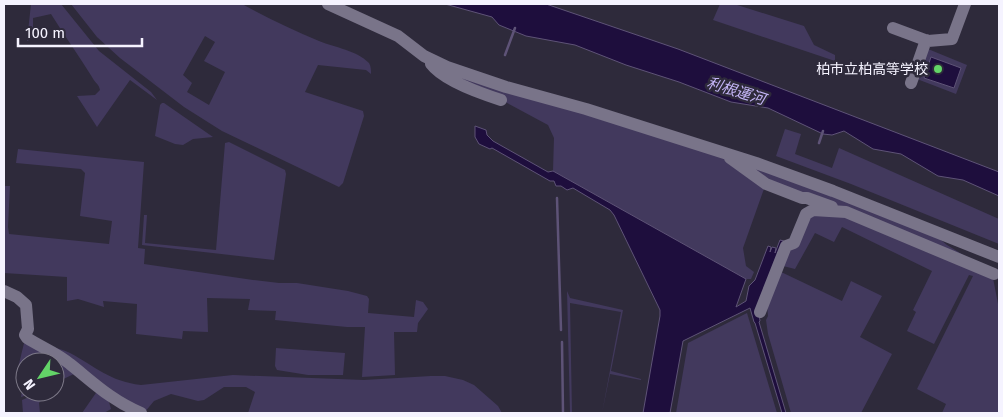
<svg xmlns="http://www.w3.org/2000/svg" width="1003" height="417" viewBox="0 0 1003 417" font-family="'Fira Sans','Noto Sans JP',sans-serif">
	<rect width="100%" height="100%" fill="#2e2a3b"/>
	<path fill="#42395d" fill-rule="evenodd" d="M31 4H61L99 51 151 92 157 100 130 80 97 127 77 96 95 95 100 90C99 84 95 83 92 77 79 56 64 35 51 14L33 18V38L27 41Z
		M71 4H242C267 18 293 30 319 41 336 48 356 50 369 63 371 66 371 71 371 74L366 70 318 65 305 92 363 111 364 116 343 183 339 187 222 131 184 107 120 58 97 37ZM205 36 215 42 204 61 225 72 209 105 187 92 192 83 183 75Z
		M720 4H734L804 26 814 45 835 55V61L713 20Z
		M928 49 967 65 956 94 917 79Z
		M438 66 717 152 765 186 743 248 746 266 754 272 751 279H746L553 171 554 138 548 125Z
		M162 103H164L213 137 193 139 183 145 175 144 155 136 160 105Z
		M785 129 801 134 795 154 832 168 839 148 999 219V244L851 184 776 156Z
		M229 142 285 170 286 174 274 260 142 245 144 215H147L145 243 216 250 225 143Z
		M18 149 144 162 138 248 145 249 144 264 253 280 279 283H297L348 291 367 296 369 299 368 313 414 317 416 300 423 302 428 309 418 323 417 332H394L395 375 362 377 365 327H347L275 320 276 311 248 310 250 299 207 298 208 332 183 331 182 339 136 334 137 304 103 301 104 307 78 299 67 301V277L4 273V186H10L8 227 9 234 109 244 112 221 80 216 85 173 81 169 16 163Z
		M735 158 935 235 947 245 986 269 782 187Z
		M807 214H846L993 278 999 309V413H942L946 404 917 389 973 276 969 275 934 344 907 331 916 312 913 310 932 271 842 227 834 242 815 233 795 269 779 265Z
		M779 271 842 301 851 281 882 296 860 337 892 354 861 413H791L768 334 766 320 768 316 767 305Z
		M567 291 570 298 623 310 611 371 641 379V380L610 374 602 413 621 312 570 303 572 413H570Z
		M747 313 777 413H676L688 343Z
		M25 339 76 373 55 383V362H25V392H36L21 397 24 377 18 368Z
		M36 343C47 346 60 348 70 353 96 367 109 381 141 385L233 375 364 380 431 376H445L463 380 474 385 498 406 502 413H248L255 392 246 387H224L204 400 198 401 171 394 154 401 144 413Z
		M276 348 345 353 343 375H308L277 370 275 366Z
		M98 390 109 402 111 409 104 413H82Z
		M41 392H48L39 403 40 413H23L22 400Z"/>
	<path fill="#1e0e3d" stroke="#5e5377" d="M445 4H546L678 49 999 172V196L963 180 938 176 901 154 873 149 844 131 832 135 823 134 768 108 731 102 679 82 626 65 575 45 526 36 499 25 492 17Z
		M931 57 961 68 954 88 924 78Z
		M475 126 486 130 487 135 493 141 548 172 553 171 746 279 736 307 746 301 749 286 755 280 768 246 771 247 770 252 772 247 776 248 775 253 780 240 784 241 759 314 760 321 759 322 786 413H782L755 323 754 322 750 308 683 341 670 413H643L660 316V310L614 215 610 210 573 188 567 190 561 186H556L554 181H550L492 148 490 149 479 144 475 137Z"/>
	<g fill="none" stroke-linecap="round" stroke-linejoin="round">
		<path stroke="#5e5377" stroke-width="2.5" d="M505 55 515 28
			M819 143 823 131
			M557 198 561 330
			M562 342 563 413"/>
		<path stroke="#797489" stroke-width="12" d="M328 4 398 36 424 56 447 67 506 87 586 109 756 163 833 191 999 257
			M893 28 928 41 952 39 965 4
			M431 64C443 80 482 94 501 100
			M911 83 926 40
			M730 158 766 184 802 198H807L832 207
			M4 291 17 297 26 305 28 329 25 335 27 338C41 347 57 353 70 364 95 384 111 400 141 413
			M760 312 786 246 794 243 806 214 813 210 846 212 994 274"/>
	</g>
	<circle fill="#63d468" stroke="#2e2a3b" stroke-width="2" cx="938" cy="69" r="5"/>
	<g text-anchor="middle" stroke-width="5" stroke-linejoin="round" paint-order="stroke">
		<g font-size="14" fill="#f5f3ff" stroke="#2e2a3b" text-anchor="end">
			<text x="928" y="74">柏市立柏高等学校</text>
		</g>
		<g font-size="15" font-style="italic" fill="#c5b6f8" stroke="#2e2a3b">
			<text transform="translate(736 91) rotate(17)" y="5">利根運河</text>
		</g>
	</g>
	<rect width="1003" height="417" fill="none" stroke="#f5f3ff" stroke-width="10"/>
	<g transform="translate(40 377) rotate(235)"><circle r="24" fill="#2e2a3b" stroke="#7e7a89"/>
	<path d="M0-4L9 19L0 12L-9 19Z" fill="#63d468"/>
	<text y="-8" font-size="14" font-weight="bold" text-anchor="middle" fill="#f5f3ff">N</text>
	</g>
	<path d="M18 38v8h124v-8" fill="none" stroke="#f5f3ff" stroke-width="2.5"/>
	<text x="25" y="38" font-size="15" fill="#f5f3ff" stroke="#2e2a3b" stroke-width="4" paint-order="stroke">100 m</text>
</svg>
